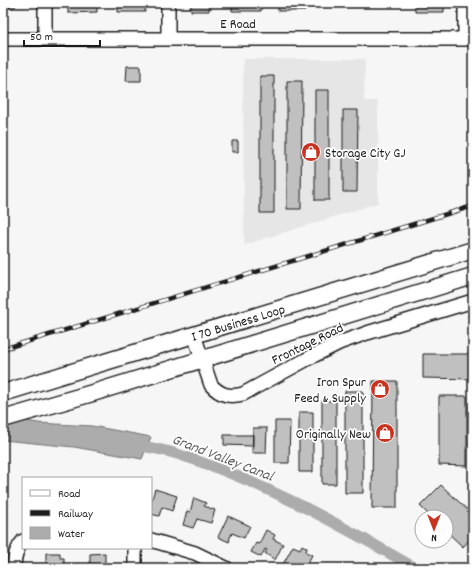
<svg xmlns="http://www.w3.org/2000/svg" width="476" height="571" viewBox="0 0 476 571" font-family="Dekko,sans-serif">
	<rect width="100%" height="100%" fill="#f6f6f6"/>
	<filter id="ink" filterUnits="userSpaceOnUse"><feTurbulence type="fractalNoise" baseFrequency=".025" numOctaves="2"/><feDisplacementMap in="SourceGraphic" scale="8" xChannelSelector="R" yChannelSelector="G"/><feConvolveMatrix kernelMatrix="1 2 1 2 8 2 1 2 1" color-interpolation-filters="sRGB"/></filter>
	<g filter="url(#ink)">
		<path fill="#e6e6e6" d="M243 59H365L364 101H378V203L244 245Z"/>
		<path fill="#acacac" stroke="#727272" d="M3 417 38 423 92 426 151 437 142 459 74 447 3 440Z"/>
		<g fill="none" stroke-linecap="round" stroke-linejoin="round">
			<path stroke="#acacac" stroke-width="11" d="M132 444C146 447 160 449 174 453 258 479 339 524 415 568"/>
		</g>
		<path fill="#c0c0c0" stroke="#1c1c1c" d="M3 3H17V5H15V7L3 8Z
			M68 3H97V12L68 13Z
			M118 3H145V12H118Z
			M191 3H209V11H191Z
			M232 3H261V11H232Z
			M278 3H305V11H278Z
			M415 3H444V12H415Z
			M127 66H141V81H126Z
			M260 76H274V213H260Z
			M287 81H302L301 209H287Z
			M315 90H329V200H315Z
			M343 110H358L357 192H343Z
			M232 141H238V152H232Z
			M423 354H473V379L423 378Z
			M373 381H397V508H372Z
			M345 391H363V493H345Z
			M439 396H467V466L439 465Z
			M322 401H336V484H322Z
			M299 412H313V472H299Z
			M275 421H290L289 463H275Z
			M253 428H267L266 453H252Z
			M224 435H253V446L224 445Z
			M441 485 473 515V536L463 547 446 531V517H431L420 506Z
			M155 489 177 496 172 511 162 507 159 516 151 514V502Z
			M3 494 8 505 3 507Z
			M194 498 206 503 204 506 215 510 211 523 197 519 193 528 183 525 187 511 190 512Z
			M228 516 250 526 244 538 232 533 229 540H230L229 542 218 537Z
			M266 530 275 535 273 539 283 544 275 560 265 553 267 550 265 549 261 557 251 552 256 543 259 544Z
			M302 545 307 548 306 552 312 555 305 568H302L296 565 294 568H281L293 546 300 549Z
			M46 553H60V558H64V566L60 567V568H46Z
			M105 553V568H90V554Z"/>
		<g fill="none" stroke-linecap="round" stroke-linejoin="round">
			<g stroke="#1c1c1c" stroke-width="16">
				<path id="minor" d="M45 3V39
					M168 3V38
					M3 39H473
					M465 39V3
					M194 335 211 385C221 396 230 397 243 394L311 357 339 343 367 333 473 301
					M151 540 195 553 226 568
					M14 568C14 557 16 549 23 541
					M135 568V548"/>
			</g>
			<g stroke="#1c1c1c" stroke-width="19">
				<path id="major" d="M3 393 473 250
					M3 419 96 392 473 276"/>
			</g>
			<use href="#minor" stroke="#fff" stroke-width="13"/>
			<use href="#major" stroke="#fff" stroke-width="16"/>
			<g stroke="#1c1c1c" stroke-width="4.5">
				<path id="rail" d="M3 349 473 206"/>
			</g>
			<use href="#rail" stroke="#fff" stroke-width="3" stroke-dasharray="9" stroke-linecap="butt"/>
		</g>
	</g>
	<defs>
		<g id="shop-disc" transform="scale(1)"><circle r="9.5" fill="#c8321e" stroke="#fff"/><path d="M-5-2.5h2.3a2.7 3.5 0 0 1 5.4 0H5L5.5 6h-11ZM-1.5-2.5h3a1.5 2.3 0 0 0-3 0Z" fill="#fff"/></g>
	</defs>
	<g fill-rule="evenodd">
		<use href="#shop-disc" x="311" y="152"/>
		<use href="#shop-disc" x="380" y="389"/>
		<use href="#shop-disc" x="385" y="433"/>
	</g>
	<g text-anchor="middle" stroke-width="3.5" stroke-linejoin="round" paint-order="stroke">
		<g font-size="14" fill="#1c1c1c" stroke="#fff">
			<text x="238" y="28">E Road</text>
			<text transform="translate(238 322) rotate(-17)" y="5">I 70 Business Loop</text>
			<text transform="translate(307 343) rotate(-26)" y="5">Frontage Road</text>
		</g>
		<g font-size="14" fill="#1c1c1c" stroke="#fff" text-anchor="end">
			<text x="325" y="157" text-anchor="start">Storage City GJ</text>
			<text x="366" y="386">Iron Spur<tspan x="366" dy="16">Feed &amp; Supply</tspan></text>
			<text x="371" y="438">Originally New</text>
		</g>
		<g font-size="15" font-style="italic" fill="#5d5d5d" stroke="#fff">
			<text transform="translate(223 457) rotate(21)" y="5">Grand Valley Canal</text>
		</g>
	</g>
	<rect width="476" height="571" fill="none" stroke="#fff" stroke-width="16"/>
	<rect x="8" y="8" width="460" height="555" fill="none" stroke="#1c1c1c" stroke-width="1.5" filter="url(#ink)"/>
	<rect x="22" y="477" width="130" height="72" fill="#ffffff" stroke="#a4a4a4"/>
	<rect x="30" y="490" width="20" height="6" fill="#ffffff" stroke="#a4a4a4"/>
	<text x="58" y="497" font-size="12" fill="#1c1c1c">Road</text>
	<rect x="30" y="510" width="20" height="6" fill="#1c1c1c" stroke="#a4a4a4"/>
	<text x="58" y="517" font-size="12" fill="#1c1c1c">Railway</text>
	<rect x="30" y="527" width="20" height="12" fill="#acacac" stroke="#a4a4a4"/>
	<text x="58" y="537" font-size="12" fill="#1c1c1c">Water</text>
	<g transform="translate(434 529) rotate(180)"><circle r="19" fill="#ffffff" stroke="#a4a4a4"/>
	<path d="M0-3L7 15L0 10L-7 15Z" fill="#c8321e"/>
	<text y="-6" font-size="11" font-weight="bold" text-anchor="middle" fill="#1c1c1c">N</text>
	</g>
	<path d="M24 40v6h76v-6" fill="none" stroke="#1c1c1c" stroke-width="2"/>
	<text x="30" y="40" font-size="12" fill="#1c1c1c" stroke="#ffffff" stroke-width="3" paint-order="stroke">50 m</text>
</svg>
